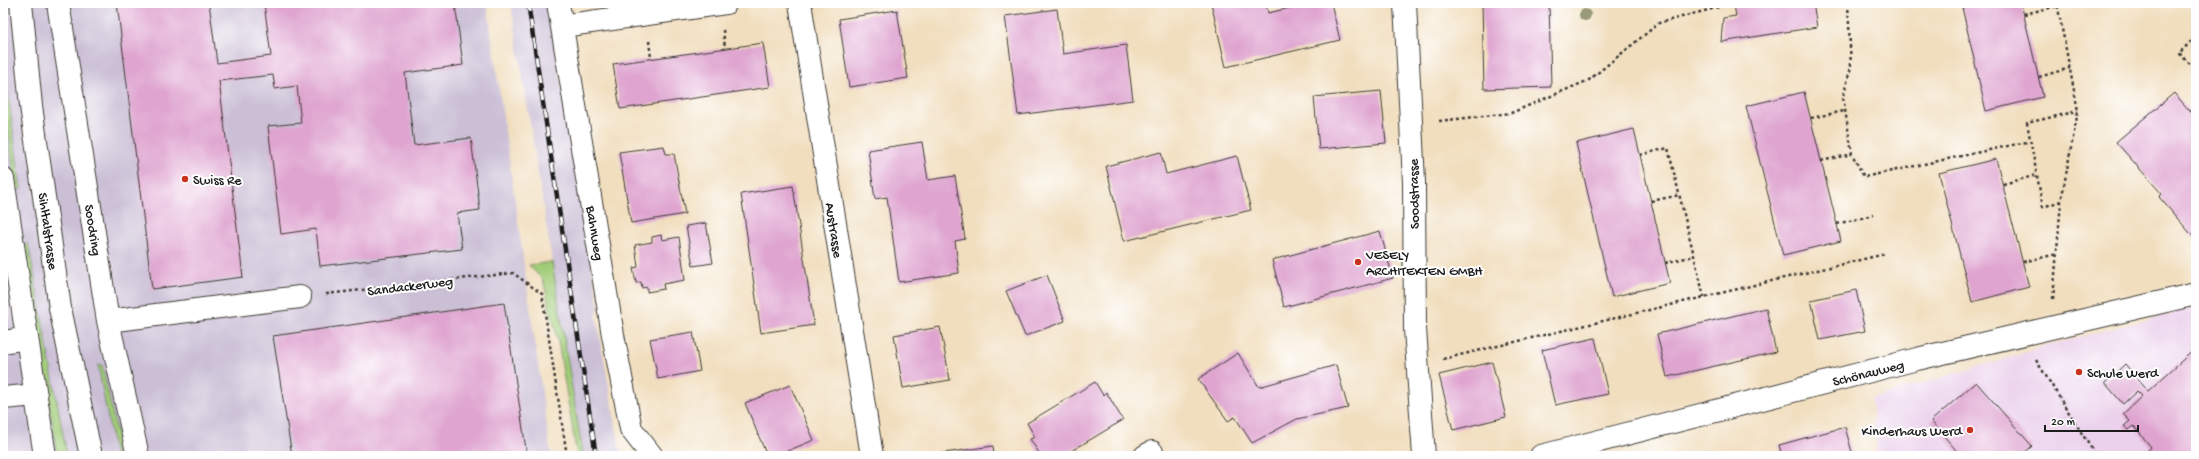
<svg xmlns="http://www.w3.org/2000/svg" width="2199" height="459" viewBox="0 0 2199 459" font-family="'Gochi Hand',sans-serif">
	<rect width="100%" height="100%" fill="#fff"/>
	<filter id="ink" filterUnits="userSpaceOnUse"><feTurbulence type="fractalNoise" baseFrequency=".025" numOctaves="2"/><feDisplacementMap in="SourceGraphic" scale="8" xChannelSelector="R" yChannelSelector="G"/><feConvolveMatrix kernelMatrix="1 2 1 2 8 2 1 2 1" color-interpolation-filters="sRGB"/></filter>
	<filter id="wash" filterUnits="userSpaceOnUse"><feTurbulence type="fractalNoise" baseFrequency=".012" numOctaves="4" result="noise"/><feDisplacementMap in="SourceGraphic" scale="16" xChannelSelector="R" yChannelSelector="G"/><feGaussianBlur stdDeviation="0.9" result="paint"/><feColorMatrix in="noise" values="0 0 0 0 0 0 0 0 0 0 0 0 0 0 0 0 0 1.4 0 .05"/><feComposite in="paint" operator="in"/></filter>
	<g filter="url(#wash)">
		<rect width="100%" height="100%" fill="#f1debe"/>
		<path fill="#ebd1eb" d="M2196 307V456H1877L1871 399 2053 344Z"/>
		<path fill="#cbbfd5" d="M3 3H487L551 456H3Z
			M511 3H548L599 309 596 314 621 456H583Z"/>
		<path fill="#a1cc78" stroke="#5e744a" d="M3 58 21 189 16 190 3 90Z
			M28 243 67 456H57L24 246Z
			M552 262 583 456H577L558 342 543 280 529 265Z
			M98 365H102L122 456H115Z"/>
		<g id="blocks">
			<path fill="#dfa5d0" d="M117 3H209L217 63 271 56 264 3H455L463 65 405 73 414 145 471 138 480 210 457 213 462 249 320 266 316 229 281 234 268 126 301 123 297 86 275 89 273 75 219 81 243 277 152 289Z
				M1211 3H1266L1268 13 1311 3H1331L1340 40 1226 67Z
				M1482 3H1549L1551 87 1484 89Z
				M1745 3H1813L1817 27 1721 42 1723 18 1736 16 1734 5Z
				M1961 3H2021L2043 97 1986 111Z
				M1057 9 1063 54 1126 45 1133 100 1018 115 1005 16Z
				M897 10 908 78 849 87 839 19Z
				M763 43 770 87 620 109 613 64Z
				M1381 91 1386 143 1319 149 1314 97Z
				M1804 92 1841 241 1783 255 1746 106Z
				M2174 93 2196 118V240L2159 197 2162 194 2116 142Z
				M1634 129 1670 283 1612 297 1576 143Z
				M922 142 928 180 955 176 965 239 955 241 959 273 899 282 887 197 875 199 868 150Z
				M664 146 666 154H674L685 214 631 223 619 152Z
				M1161 152 1166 174 1237 156 1251 210 1124 241 1106 166Z
				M1996 159 2029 287 1972 302 1939 173Z
				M793 186 814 325 761 333 741 194Z
				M706 223 713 263 693 266 686 226Z
				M1380 231 1393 278 1284 307 1272 260Z
				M661 235 662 240 679 237 685 280 663 284 664 289 647 292V287L642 288 641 282 636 283 633 268 638 267 635 245 652 242V237Z
				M1047 275 1065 321 1025 336 1006 291Z
				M1856 290 1865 331 1820 340 1811 300Z
				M504 303 527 456H292L273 336Z
				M1766 308 1776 352 1667 377 1657 334Z
				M940 327 950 380 903 388 894 335Z
				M693 332 700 371 658 379 650 339Z
				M1595 338 1608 394 1555 405 1542 350Z
				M2196 348V456H2143L2151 447 2134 426 2129 430 2124 426 2130 421 2123 414 2142 396 2137 391 2123 404 2105 383 2125 364 2148 391Z
				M1238 353 1259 387 1336 365 1348 408 1297 419 1252 443 1235 417 1228 421 1198 379Z
				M1492 362 1506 417 1453 430 1439 375Z
				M1095 382 1103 395 1106 392 1123 420 1063 456H1041L1030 439 1035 437 1027 423Z
				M1976 382 2032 446 2021 456H1961L1931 421Z
				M790 385 814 440 775 456H767L745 403Z
				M1845 427 1853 456H1782L1779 445Z
				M993 446 994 456H930V455Z
				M1709 450 1710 456H1686V455Z"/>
		</g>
	</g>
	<g filter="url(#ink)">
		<use href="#blocks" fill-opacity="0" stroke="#3c3934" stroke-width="1"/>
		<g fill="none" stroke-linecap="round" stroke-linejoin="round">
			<g stroke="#3c3934" stroke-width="24">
				<path id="minor" d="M58 3 108 321 138 456
					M558 3 613 335 631 429 652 456
					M800 3 872 456
					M1405 3 1414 182 1415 329 1424 456
					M562 26 726 3
					M3 179 45 456
					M108 321 300 297
					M3 342 27 338
					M3 398 36 395
					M1145 456 1152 452
					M1541 456 1917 359 2196 294"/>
			</g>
			<g stroke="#3c3934" stroke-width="24">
				<path id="major" d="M21 3 31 106 60 308 91 456"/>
			</g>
			<path stroke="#3c3934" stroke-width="2.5" stroke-dasharray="3 3" stroke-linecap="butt" d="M1848 3 1851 67 1843 97 1852 154 1864 177 2031 141
				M2024 14 2058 6
				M723 30 725 48
				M2196 37 2179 53 2196 70
				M649 41 651 58
				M2039 77 2070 68
				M1811 118 1844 111
				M1439 121 1511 113 1589 80 1659 23 1719 7 1723 3
				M1640 155 1668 148 1704 297
				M1821 161 1852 154
				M2003 184 2037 175
				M1651 201 1680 195
				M2061 201 2043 207 2027 123 2078 111
				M1837 224 1873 215
				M2023 262 2057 254
				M1665 263 1694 256
				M326 294 513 273 542 294 567 456
				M2053 299 2061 201 2078 111 2057 3
				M1443 359 1885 254
				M2036 360 2096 456"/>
			<use href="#minor" stroke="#fff" stroke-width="22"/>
			<use href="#major" stroke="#fff" stroke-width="22"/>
			<g stroke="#1c1c1c" stroke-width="4.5">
				<path id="rail" d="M528 3 596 456"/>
			</g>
			<use href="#rail" stroke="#fff" stroke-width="3" stroke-dasharray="9" stroke-linecap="butt"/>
		</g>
		<circle fill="#999a79" cx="1585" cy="15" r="6"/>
	</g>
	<g fill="#c8321e" stroke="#fff" stroke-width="1.5">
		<circle cx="185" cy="179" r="4"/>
		<circle cx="1358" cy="262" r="4"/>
		<circle cx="2079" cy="372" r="4"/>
		<circle cx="1970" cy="430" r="4"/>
	</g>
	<g text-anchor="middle" stroke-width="4" stroke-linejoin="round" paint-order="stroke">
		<g font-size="14" fill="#1c1c1c" stroke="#fff" text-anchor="start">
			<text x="193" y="184">Swiss Re</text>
			<text x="1366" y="259">VESELY<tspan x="1366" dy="16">ARCHITEKTEN GMBH</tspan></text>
			<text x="2087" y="377">Schule Werd</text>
			<text x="1962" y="435" text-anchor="end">Kinderhaus Werd</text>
		</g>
		<g font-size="14" fill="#1c1c1c" stroke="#fff">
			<text transform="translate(1413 194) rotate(-91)" y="5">Soodstrasse</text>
			<text transform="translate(94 230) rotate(81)" y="5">Soodring</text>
			<text transform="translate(835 230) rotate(81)" y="5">Austrasse</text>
			<text transform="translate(49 231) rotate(82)" y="5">Sihltalstrasse</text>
			<text transform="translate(596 233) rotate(81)" y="5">Bahnweg</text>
			<text transform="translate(410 285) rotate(-7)" y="5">Sandackerweg</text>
			<text transform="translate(1868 372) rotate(-14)" y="5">Schönauweg</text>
		</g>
	</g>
	<rect width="2199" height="459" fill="none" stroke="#fff" stroke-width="16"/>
	<path d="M2045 425v6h93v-6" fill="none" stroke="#1c1c1c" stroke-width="2"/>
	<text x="2051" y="425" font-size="12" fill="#1c1c1c" stroke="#ffffff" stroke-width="3" paint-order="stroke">20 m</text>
</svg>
